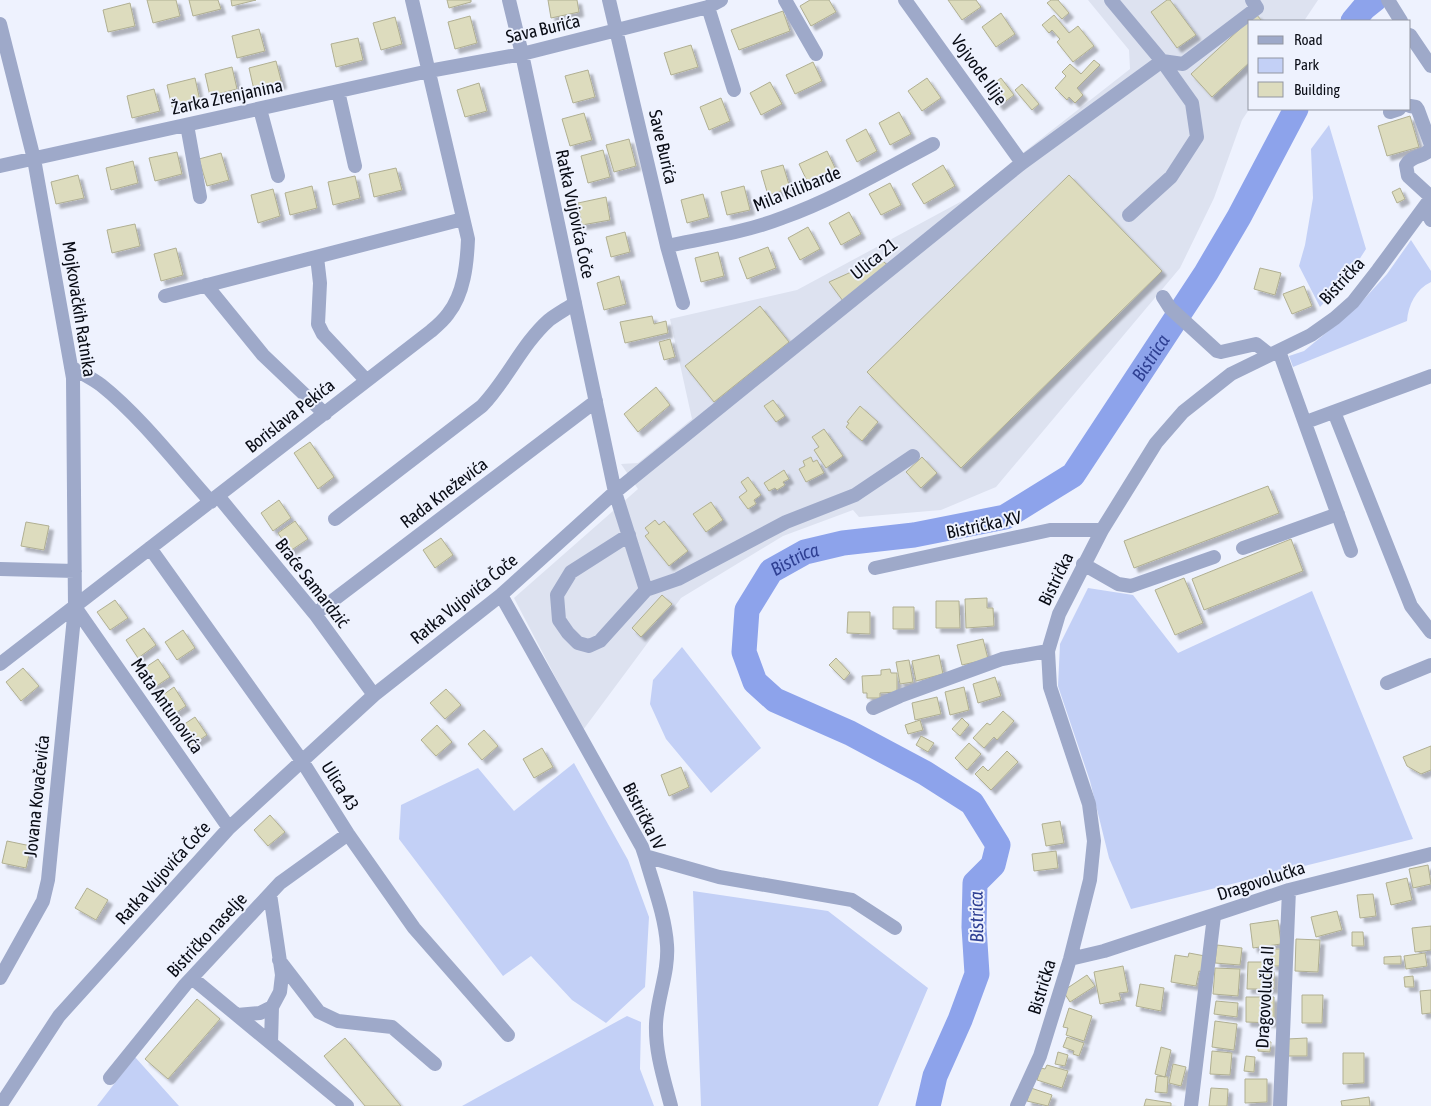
<svg xmlns="http://www.w3.org/2000/svg" width="1431" height="1106" viewBox="0 0 1431 1106" font-family="'Asap Condensed',sans-serif">
	<defs>
		<filter id="shadow"><feDropShadow dx="4.5" dy="4.5" stdDeviation="1" flood-color="#0004"/></filter>
	</defs>
	<rect width="100%" height="100%" fill="#eef2fe"/>
	<path fill="#dde2f0" d="M1088 0H1318L1304 21H1250V108L1242 120 1214 198 1180 268 996 487 941 510 859 517 853 510 783 536 681 598 583 730 514 598 638 489 621 464 638 463 692 419 670 319 797 290 975 194 1015 159 1130 69 1129 50Z"/>
	<path fill="#c3d0f6" d="M1329 125 1366 249 1348 277 1320 307 1299 266 1305 245 1313 198 1311 149Z
		M1411 240 1431 271V282C1416 289 1408 305 1407 321L1293 367 1289 356 1304 351 1355 309 1387 274Z
		M1088 588 1133 595 1178 653 1312 591 1413 839 1131 909 1109 858 1090 781 1058 686 1060 644Z
		M682 647 761 748 711 793 666 739 650 704 653 680Z
		M574 763 628 860 649 917 645 987 606 1023 572 1000 531 956 503 976 399 839 401 805 478 768 514 811Z
		M693 891 828 911 928 988 878 1106H701Z
		M627 1016 641 1022 640 1069 654 1106H462Z
		M135 1057 179 1106H97Z"/>
	<g fill="none" stroke-linecap="round" stroke-linejoin="round">
		<g stroke="#8da3eb" stroke-width="25">
			<path d="M1353 21 1364 8 1374 0"/>
			<path id="s1" d="M928 1106 935 1076 960 1020 977 974 974 927 975 883 993 865 998 845 972 803 925 773 850 733 775 700 755 682 744 652 747 610 771 571 805 552 843 543 914 535 1005 517 1073 475 1206 273 1239 217 1296 109"/>
		</g>
	</g>
	<path fill="#dddcbe" stroke="#b0af92" filter="url(#shadow)" d="M147 0H176L180 16 153 23Z
		M189 0H218L221 9 193 16Z
		M231 0H256L232 6Z
		M447 0H471V2L449 8Z
		M548 0H577L579 12 551 18Z
		M810 0H829L836 12 811 26 800 6Z
		M948 0H976L981 7 962 20Z
		M1051 0H1058L1069 13 1062 19 1047 3Z
		M1167 0H1170L1196 35 1177 48 1151 12Z
		M130 3 135 26 108 32 103 10Z
		M783 11 790 31 739 50 731 30Z
		M1001 13 1015 34 996 47 982 27Z
		M1256 14 1262 21H1250V62L1212 97 1191 74Z
		M1054 15 1069 33 1078 26 1094 46 1073 62 1057 42 1060 39 1052 30 1049 33 1042 25Z
		M470 16 477 43 455 49 448 22Z
		M395 17 402 44 381 50 373 23Z
		M259 29 265 51 237 58 232 36Z
		M358 38 363 60 336 67 331 44Z
		M691 45 698 67 671 75 664 53Z
		M1094 60 1100 65 1077 88 1083 95 1075 103 1069 97 1067 100 1055 88 1066 76 1062 72 1070 64 1081 74Z
		M276 61 282 84 254 90 249 68Z
		M813 62 822 81 795 94 786 75Z
		M232 67 237 89 210 96 205 74Z
		M588 70 595 97 573 103 565 76Z
		M195 78 200 101 172 107 167 85Z
		M927 78 941 98 922 111 908 91Z
		M1001 78 1014 95 999 106 986 89Z
		M770 82 782 104 761 115 750 93Z
		M479 83 487 111 465 117 457 90Z
		M1022 84 1039 104 1032 110 1015 90Z
		M154 89 160 111 132 118 127 96Z
		M721 98 730 121 709 130 700 107Z
		M899 112 911 134 890 145 879 123Z
		M584 113 592 140 570 146 562 119Z
		M1410 116 1419 147 1387 156 1378 126Z
		M866 129 877 151 857 162 846 140Z
		M629 139 636 166 614 172 606 145Z
		M603 150 610 177 588 183 581 156Z
		M827 151 836 170 808 183 799 164Z
		M177 152 182 174 155 181 149 158Z
		M221 153 229 180 207 186 199 159Z
		M133 161 138 183 111 190 106 168Z
		M783 165 790 188 768 195 761 171Z
		M943 165 955 186 924 204 912 184Z
		M396 168 402 190 374 197 369 174Z
		M78 175 84 198 56 204 51 182Z
		M1069 175 1162 271 961 468 867 372Z
		M355 176 360 198 333 205 328 182Z
		M890 183 901 205 881 215 869 194Z
		M312 186 317 208 290 215 285 193Z
		M744 186 750 210 727 215 721 192Z
		M1400 188 1405 199 1397 203 1392 192Z
		M273 189 280 216 258 223 251 195Z
		M703 194 709 217 687 223 681 200Z
		M606 197 610 220 582 225 578 203Z
		M849 212 861 234 841 245 829 223Z
		M135 224 140 246 112 253 107 230Z
		M808 227 820 249 800 260 788 238Z
		M625 232 630 252 611 257 606 237Z
		M768 247 776 268 747 279 739 258Z
		M176 248 183 275 161 281 154 254Z
		M718 252 724 276 701 282 695 258Z
		M880 259 889 266 843 301 829 282Z
		M1260 268 1281 273 1275 295 1254 289Z
		M619 276 626 304 604 310 597 283Z
		M1304 286 1312 306 1292 314 1283 294Z
		M760 306 789 342 714 402 685 366Z
		M652 316 654 324 666 321 668 333 625 343 620 322Z
		M670 339 675 357 664 360 659 342Z
		M656 387 670 405 638 432 624 414Z
		M773 400 785 416 776 422 764 406Z
		M860 406 878 422 862 441 846 427 849 423 847 422Z
		M824 429 843 456 826 468 814 450 819 447 812 437Z
		M310 442 334 477 318 489 294 453Z
		M811 457 813 462 817 460 824 473 806 482 799 469 805 466 803 461Z
		M922 457 937 473 921 488 906 472Z
		M784 470 789 479 783 482 785 485 777 490 775 488 769 491 764 483Z
		M748 477 761 495 754 500 756 504 748 509 739 497 747 491 741 482Z
		M1268 486 1279 513 1134 568 1124 541Z
		M279 500 291 518 273 531 261 513Z
		M711 502 723 520 706 532 693 514Z
		M655 520 659 525 664 521 688 551 669 566 645 536 649 533 645 528Z
		M295 521 308 539 290 551 278 533Z
		M26 522 49 526 44 550 21 546Z
		M441 538 453 555 435 568 423 550Z
		M1291 539 1303 571 1204 610 1192 579Z
		M1184 578 1203 623 1175 635 1155 590Z
		M662 595 672 604 641 637 632 628Z
		M987 598V608H993L994 626 966 628 965 599Z
		M115 600 128 618 110 630 97 612Z
		M936 601H959L960 628H936Z
		M893 607H914V629H893Z
		M848 612H870V634L847 633Z
		M144 628 156 645 138 658 126 640Z
		M183 630 195 648 177 660 165 642Z
		M983 639 988 659 962 665 957 645Z
		M939 655 943 674 916 681 912 661Z
		M836 658 850 673 844 680 829 665Z
		M158 659 170 677 152 689 140 671Z
		M909 660 913 682 900 684 896 662Z
		M23 668 39 686 21 701 6 682Z
		M890 669 891 673H897V692L880 693V698H867V693H863L862 676 881 675V670Z
		M995 677 1001 696 978 703 973 684Z
		M174 687 186 706 168 718 156 700Z
		M964 687 969 710 950 715 945 692Z
		M446 689 461 705 445 719 430 703Z
		M937 697 941 714 915 720 912 703Z
		M1003 711 1014 721 997 740 994 737 984 748 973 738 987 723 990 725Z
		M195 717 207 735 189 747 177 729Z
		M962 718 969 725 960 736 952 729Z
		M920 720 923 730 908 734 905 725Z
		M437 725 452 742 436 756 421 740Z
		M484 730 498 746 482 760 468 744Z
		M921 736 934 743 928 752 916 745Z
		M969 743 981 754 967 770 955 758Z
		M1431 746V770L1421 774 1407 766 1403 757Z
		M542 748 553 767 534 778 523 759Z
		M1007 751 1018 762 991 790 975 774 983 766 988 771Z
		M681 767 689 787 669 796 661 775Z
		M270 815 285 832 268 846 254 830Z
		M1060 821 1064 843 1046 846 1042 824Z
		M7 841 31 846 26 868 2 863Z
		M1056 851 1058 868 1034 871 1032 854Z
		M1428 865 1431 884 1413 888 1409 869Z
		M1407 878 1412 900 1391 905 1386 883Z
		M87 888 108 900 96 920 75 908Z
		M1373 894 1376 916 1360 918 1357 895Z
		M1337 911 1342 930 1316 937 1311 917Z
		M1278 920 1281 944 1253 948 1250 924Z
		M1431 926V950L1415 952 1412 928Z
		M1352 932H1363L1364 946H1352Z
		M1296 939 1320 940 1318 972 1295 971Z
		M1217 945 1242 948 1240 965 1215 963Z
		M1271 949H1282V966H1271Z
		M1189 953 1205 956 1203 972 1199 971 1196 986 1171 982 1175 955 1188 957Z
		M1425 953 1427 966 1406 969 1404 956Z
		M1401 956V964H1384V957Z
		M1248 962H1267V972H1274V989H1247Z
		M1123 966 1128 992 1119 993 1121 1000 1100 1004 1094 972Z
		M1215 968 1240 969 1238 996 1213 994Z
		M1087 975 1095 986 1070 1002 1063 991Z
		M1413 976 1414 987H1405L1404 977Z
		M1140 984 1164 988 1161 1011 1136 1006Z
		M1431 990V1013L1422 1014 1420 991Z
		M1302 995H1323L1322 1023H1302Z
		M1246 997H1274V1023L1246 1022Z
		M197 999 220 1019 168 1079 145 1059Z
		M1216 1001 1238 1003 1237 1017 1214 1014Z
		M1069 1008 1092 1016 1084 1041 1066 1035 1068 1028 1063 1027Z
		M1215 1021 1237 1024 1234 1050 1212 1047Z
		M1067 1037 1084 1043 1079 1056 1073 1054 1074 1051 1063 1047Z
		M345 1038 401 1106H365L324 1056Z
		M1307 1038V1056H1287V1039Z
		M1258 1041 1271 1042 1270 1052 1258 1051Z
		M1161 1047 1171 1050 1165 1077 1155 1074Z
		M1212 1051 1232 1053 1230 1075 1210 1074Z
		M1058 1052 1068 1055 1065 1066 1055 1064Z
		M1343 1053H1364V1083L1343 1084Z
		M1246 1056 1255 1057 1254 1072 1244 1071Z
		M1173 1064 1186 1067 1181 1086 1169 1083Z
		M1047 1065 1068 1071 1062 1088 1037 1080 1041 1068 1045 1069Z
		M1157 1076 1168 1077 1167 1093 1155 1092Z
		M1245 1079H1267V1102L1245 1103Z
		M1031 1088 1052 1095 1048 1106 1027 1101Z
		M1211 1088 1228 1089 1227 1106H1209Z
		M1369 1097 1370 1106H1342L1341 1101Z
		M1146 1099 1171 1103V1106H1144Z"/>
	<g fill="none" stroke-linecap="round" stroke-linejoin="round">
		<path stroke="#9ea9c9" stroke-width="14" d="M509 0 522 54 615 492 646 590 678 579 786 522 855 495 913 456
			M609 0 667 246 683 303
			M785 0 816 54
			M905 0 1022 163
			M1111 0 1162 61 1192 103 1197 137 1171 177 1129 215
			M1388 0 1401 21
			M708 7 734 90
			M0 24 34 159 73 378 75 607 48 880 43 901 0 978
			M1410 35 1431 66
			M1162 61 1183 64 1257 8 1252 0
			M338 91 355 166
			M1410 106 1416 107 1418 110 1431 145
			M260 109 278 176
			M1390 112 1399 109
			M187 125 200 197
			M1431 146C1428 158 1412 154 1406 165L1408 176 1431 197
			M0 166 429 71 522 54 708 7 721 0
			M1425 206 1431 220
			M667 246C705 238 746 232 782 218 835 199 884 170 933 144
			M317 257 320 283 318 324 323 334 366 380
			M206 285 263 355 325 414
			M165 296 463 219
			M1163 297 1170 308 1217 351 1221 352 1256 344 1270 355
			M1279 351 1351 551
			M71 367C81 373 92 378 101 385 140 416 177 464 211 502
			M1334 412 1411 606 1431 632
			M1306 422 1431 376
			M218 496 315 614 374 695
			M335 519 482 406C507 380 522 344 549 320 557 314 566 309 575 303
			M629 535 571 572 557 595 559 620 568 633 578 643 589 646 600 641 646 590
			M150 548 302 761 348 834 414 928 508 1035
			M1243 548 1338 514
			M1083 564 1118 584 1131 586 1214 557
			M875 568 1050 530H1102
			M0 569 75 571
			M501 595 642 847 645 856C653 885 665 915 667 945 669 972 657 998 656 1024 655 1052 664 1079 671 1106
			M75 607 229 828
			M315 614 596 401
			M0 664 431 331C437 326 443 321 448 314 464 294 467 264 468 239L412 0
			M1387 683 1431 665
			M873 708 900 696 1002 659 1048 651
			M645 856 719 877 852 900 895 928
			M270 894 282 975 280 992 272 1007 271 1043
			M1070 959 1104 951 1289 890 1431 854
			M279 960 319 1012 338 1021 392 1027 435 1064
			M192 978 347 1106
			M237 1015 260 1013 272 1007
			M110 1078 185 985 280 883 348 834
			M0 1106 59 1016 229 828 374 695 501 595 615 492 1022 163 1162 61
			M1017 1106 1040 1056 1070 959 1090 880 1094 841 1089 804 1050 687 1048 651 1059 614 1102 530 1156 443 1183 412 1231 374 1311 335 1335 318 1353 302 1378 270 1431 198
			M1191 1106 1214 916
			M1280 1106 1289 890"/>
	</g>
	<g text-anchor="middle" stroke-width="4" stroke-linejoin="round" paint-order="stroke">
		<g font-size="18" fill="#090c15" stroke="#eef2fe">
			<text transform="translate(543 29) rotate(-13)" y="6">Sava Burića</text>
			<text transform="translate(979 70) rotate(54)" y="6">Vojvode Ilije</text>
			<text transform="translate(227 97) rotate(-12)" y="6">Žarka Zrenjanina</text>
			<text transform="translate(663 147) rotate(77)" y="6">Save Burića</text>
			<text transform="translate(797 189) rotate(-22)" y="6">Mila Kilibarde</text>
			<text transform="translate(575 214) rotate(78)" y="6">Ratka Vujovića Čoče</text>
			<text transform="translate(874 259) rotate(-39)" y="6">Ulica 21</text>
			<text transform="translate(1342 281) rotate(-47)" y="6">Bistrička</text>
			<text transform="translate(79 309) rotate(81)" y="6">Mojkovačkih Ratnika</text>
			<text transform="translate(290 416) rotate(-38)" y="6">Borislava Pekića</text>
			<text transform="translate(444 493) rotate(-37)" y="6">Rada Kneževića</text>
			<text transform="translate(984 525) rotate(-12)" y="6">Bistrička XV</text>
			<text transform="translate(1056 579) rotate(-64)" y="6">Bistrička</text>
			<text transform="translate(312 583) rotate(52)" y="6">Braće Samardzić</text>
			<text transform="translate(464 599) rotate(-39)" y="6">Ratka Vujovića Čoče</text>
			<text transform="translate(167 706) rotate(55)" y="6">Mata Antunovića</text>
			<text transform="translate(340 786) rotate(58)" y="6">Ulica 43</text>
			<text transform="translate(37 796) rotate(-84)" y="6">Jovana Kovačevića</text>
			<text transform="translate(644 816) rotate(63)" y="6">Bistrička IV</text>
			<text transform="translate(163 873) rotate(-48)" y="6">Ratka Vujovića Čoče</text>
			<text transform="translate(1261 881) rotate(-18)" y="6">Dragovolučka</text>
			<text transform="translate(207 935) rotate(-47)" y="6">Bistričko naselje</text>
			<text transform="translate(1042 987) rotate(-73)" y="6">Bistrička</text>
			<text transform="translate(1265 997) rotate(-87)" y="6">Dragovolučka II</text>
		</g>
		<g font-size="19" font-style="italic" fill="#2f4093" stroke="#eef2fe">
			<text dy="7" stroke="none"><textPath href="#s1" startOffset="1160">Bistrica</textPath></text>
			<text dy="7" stroke="none"><textPath href="#s1" startOffset="724">Bistrica</textPath></text>
			<text transform="translate(976 917) rotate(-91)" y="7">Bistrica</text>
		</g>
	</g>
	<rect x="1248" y="20" width="162" height="90" fill="#eef2fe" stroke="#9296a1"/>
	<rect x="1258" y="36" width="25" height="8" fill="#9ea9c9" stroke="#9296a1"/>
	<text x="1294" y="45" font-size="15" fill="#090c15">Road</text>
	<rect x="1258" y="58" width="25" height="15" fill="#c3d0f6" stroke="#9296a1"/>
	<text x="1294" y="70" font-size="15" fill="#090c15">Park</text>
	<rect x="1258" y="82" width="25" height="15" fill="#dddcbe" stroke="#9296a1"/>
	<text x="1294" y="95" font-size="15" fill="#090c15">Building</text>
</svg>
